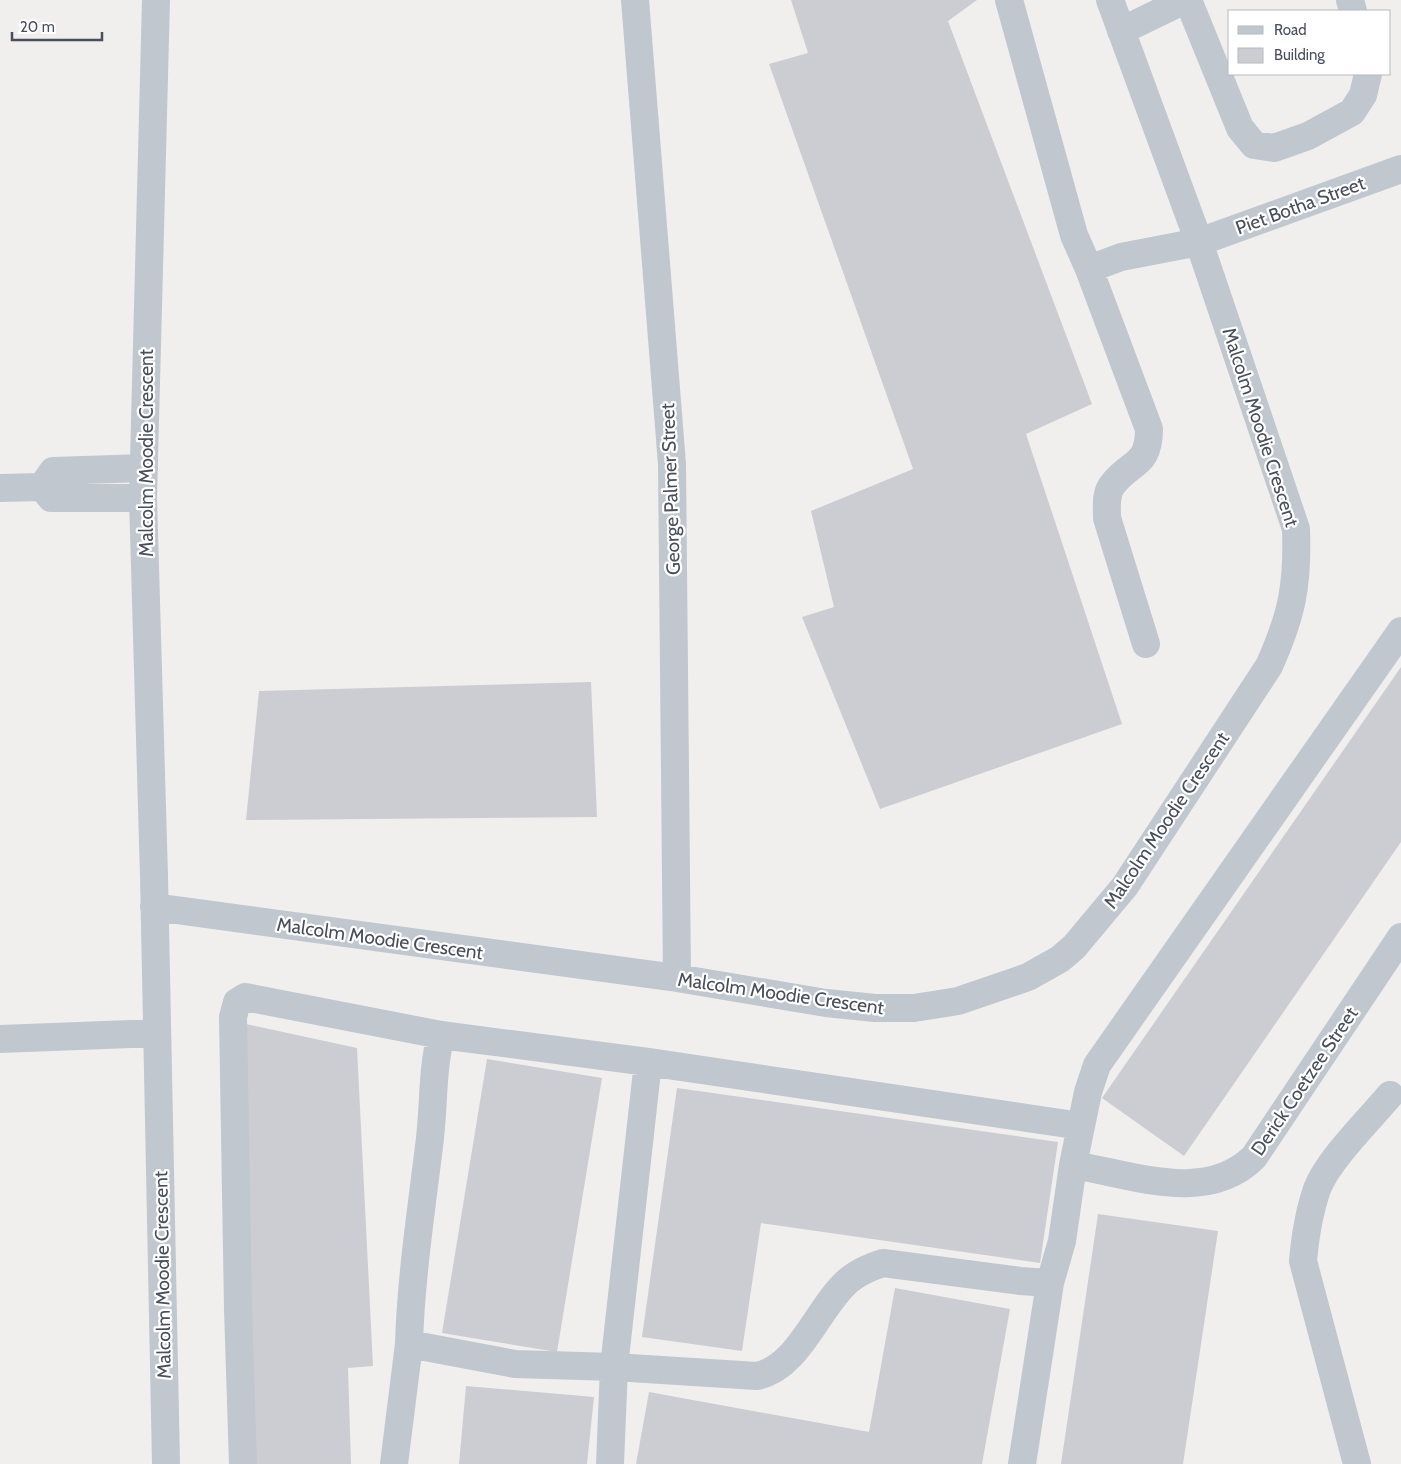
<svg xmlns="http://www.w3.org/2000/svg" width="1401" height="1464" viewBox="0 0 1401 1464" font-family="Cabin,sans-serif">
	<rect width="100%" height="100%" fill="#f1eeee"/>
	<path fill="#cccdd2" d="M791 0H977L948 21 1092 404 1026 434 1122 724 880 809 802 617 834 607 811 511 913 469 769 64 808 53Z
		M1401 667V842L1184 1156 1102 1098Z
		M591 682 597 817 246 820 259 691Z
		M246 1024 357 1048 373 1366 348 1368 351 1464H251Z
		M487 1059 602 1078 557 1352 442 1333Z
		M677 1088 1058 1142 1040 1263 761 1223 742 1351 642 1337Z
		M1098 1214 1218 1231 1183 1464H1061Z
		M895 1288 1010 1309 982 1464H636L649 1392 869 1432Z
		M466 1386 594 1397 587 1464H459Z"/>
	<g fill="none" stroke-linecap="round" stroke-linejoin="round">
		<path stroke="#c0c7cf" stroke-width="28" d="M156 0 143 498 154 876 166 1464
			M635 0 672 464 677 978
			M1009 0 1074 235 1089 269 1121 257 1199 242 1401 169
			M1188 0 1240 128 1254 145 1274 148 1308 136 1352 112 1363 95 1368 74
			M1350 0 1353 11
			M1121 31 1185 0
			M1089 269 1149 429C1149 466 1131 461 1113 484 1105 493 1107 507 1107 518L1146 644
			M42 487 53 471 144 468
			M42 487 51 498H143
			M0 488 42 487
			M154 907 677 978 826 1003 875 1008H914L958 1001 1028 977 1060 959 1074 947 1125 886 1269 666C1292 615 1298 585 1296 529L1199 242 1110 0
			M441 1035 648 1062 1081 1126
			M0 1039 157 1033
			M1073 1165 1088 1092 1097 1065 1401 631
			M243 1464 238 1309 233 1017 237 1002 245 997 441 1035C432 1069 434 1103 430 1138 422 1206 411 1275 409 1344L515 1364 614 1367 648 1062
			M394 1464 409 1344
			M610 1464 614 1367 757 1376C800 1367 818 1306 849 1280 859 1272 870 1267 883 1263L1020 1281 1050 1283 1062 1241 1073 1165C1131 1174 1206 1205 1254 1157L1401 937
			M1022 1464 1050 1283
			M1357 1464 1303 1261C1305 1238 1309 1212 1317 1189 1328 1160 1369 1120 1390 1095"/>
	</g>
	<g text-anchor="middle" stroke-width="4.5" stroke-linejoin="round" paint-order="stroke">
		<g font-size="19" fill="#484f5a" stroke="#fff">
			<text transform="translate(1300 205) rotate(-20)" y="7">Piet Botha Street</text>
			<text transform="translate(1261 427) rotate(72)" y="7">Malcolm Moodie Crescent</text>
			<text transform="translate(146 453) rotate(-90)" y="7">Malcolm Moodie Crescent</text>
			<text transform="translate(670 489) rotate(-92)" y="7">George Palmer Street</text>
			<text transform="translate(1166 820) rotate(-56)" y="7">Malcolm Moodie Crescent</text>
			<text transform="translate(380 938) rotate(8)" y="7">Malcolm Moodie Crescent</text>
			<text transform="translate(781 993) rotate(8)" y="7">Malcolm Moodie Crescent</text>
			<text transform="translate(1304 1081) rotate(-56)" y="7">Derick Coetzee Street</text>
			<text transform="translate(162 1275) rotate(-91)" y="7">Malcolm Moodie Crescent</text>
		</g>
	</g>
	<rect x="1228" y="10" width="162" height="65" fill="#ffffff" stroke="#b6b9bd"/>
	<rect x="1238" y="26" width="25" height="8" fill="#c0c7cf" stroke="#b6b9bd"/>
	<text x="1274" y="35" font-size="15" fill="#484f5a">Road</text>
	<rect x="1238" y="48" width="25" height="15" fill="#cccdd2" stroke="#b6b9bd"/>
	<text x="1274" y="60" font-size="15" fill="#484f5a">Building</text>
	<path d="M12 32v8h90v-8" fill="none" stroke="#484f5a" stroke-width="2.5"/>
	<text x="20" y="32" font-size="15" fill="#484f5a" stroke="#ffffff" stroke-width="4" paint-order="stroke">20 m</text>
</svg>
